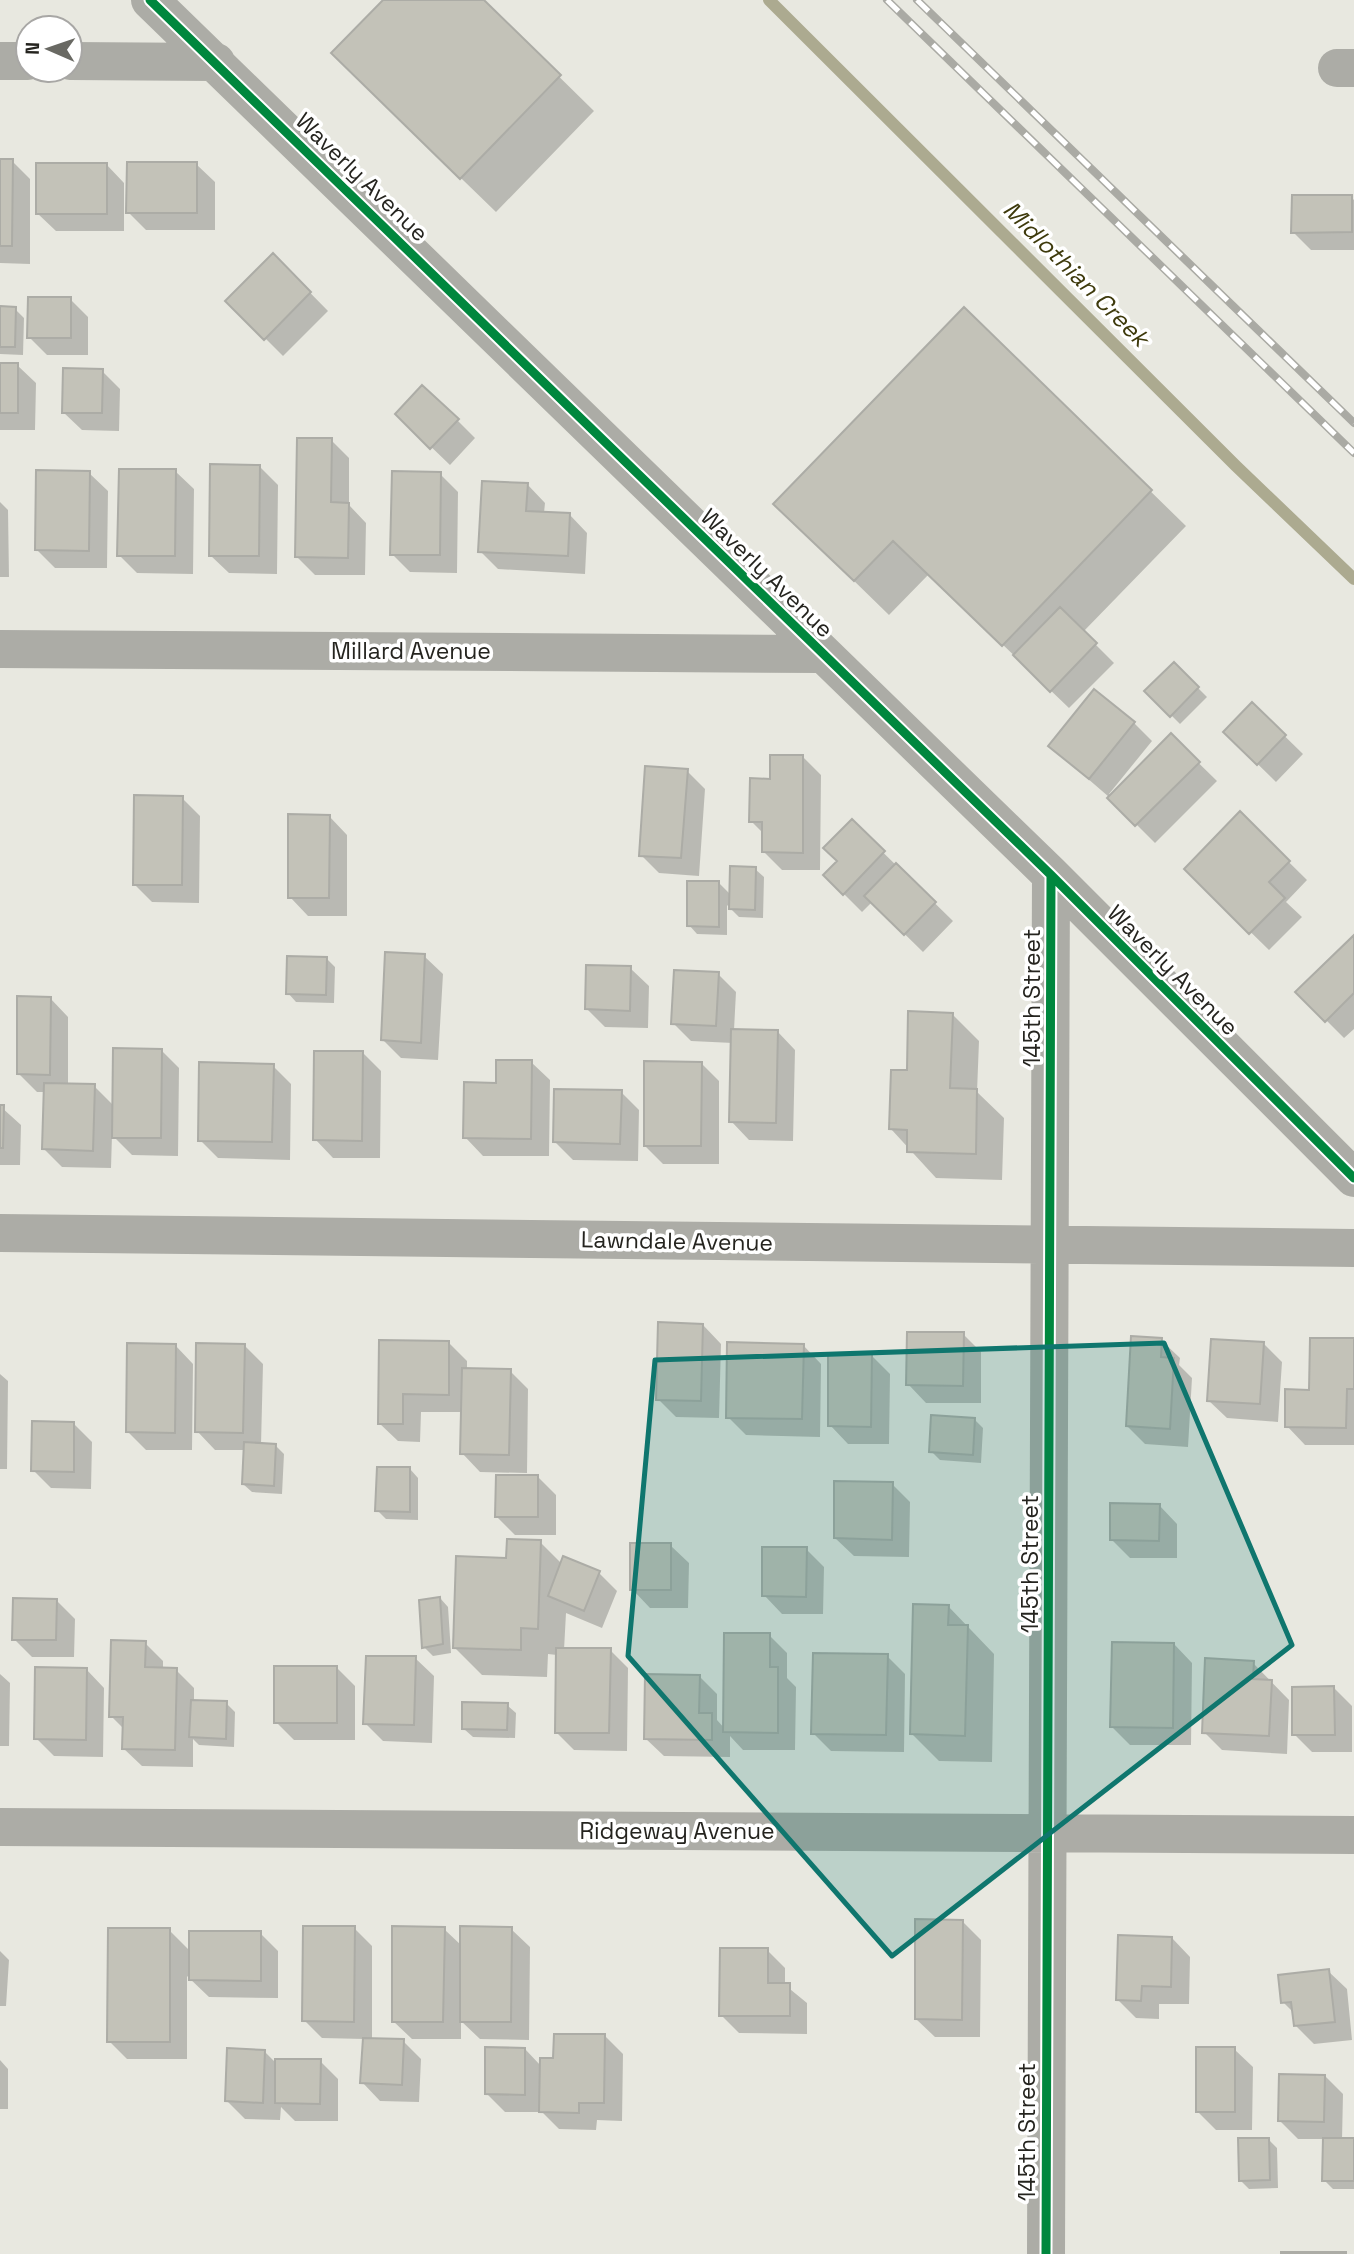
<svg xmlns="http://www.w3.org/2000/svg" width="1354" height="2254" viewBox="0 0 1354 2254" font-family="'Space Grotesk',sans-serif">
	<rect width="100%" height="100%" fill="#e8e8e0"/>
	<path fill="#0003" d="M385 0H481L594 111 496 212 368 88Z
		M0 161H12L30 179V264L0 263Z
		M106 164 124 183V231H56L37 213Z
		M196 164 215 182V230H146L128 212Z
		M1351 197 1354 200V250H1311L1293 232Z
		M273 255 328 311 283 356 228 301Z
		M70 299 88 317V355H47L29 337Z
		M0 308 15 309 24 318 23 355 0 354Z
		M964 309 1186 526 1083 632 1114 663 1069 708 929 574 889 615 810 538Z
		M0 365H17L36 383 35 430H0Z
		M102 371 120 389 119 431 82 430 63 412Z
		M397 414 457 420 475 438 450 465Z
		M331 440 349 458V505L366 523 365 575H315L296 556Z
		M260 467 278 485 277 574 229 573 210 555Z
		M175 471 194 489 193 574 137 573 119 555Z
		M89 473 108 491 107 568H55L37 550Z
		M440 474 458 492 457 573 410 572 392 554Z
		M527 484 545 503 544 513 569 514 587 533 585 574 498 569 480 551Z
		M0 502 8 510 9 577H0Z
		M1174 664 1207 697 1180 724 1147 691Z
		M1252 704 1303 754 1276 782 1225 732Z
		M1134 723 1152 741 1109 794 1111 796 1171 736 1217 781 1155 843 1109 797 1050 746Z
		M803 757 821 775 820 870H782L764 852V834L751 821 772 780Z
		M687 771 705 789 699 876 659 873 641 855Z
		M182 798 200 816 199 903 152 902 134 884Z
		M1240 814 1307 880 1286 902 1302 917 1269 950 1186 869Z
		M329 816 347 835V916H308L290 897Z
		M852 822 953 921 923 952 872 902 862 912 825 875 839 861Z
		M755 869 764 877 763 918 739 917 727 905V935L697 934 689 925 719 883 731 895Z
		M1354 937V1029L1344 1038 1298 992Z
		M424 956 443 974 438 1060 401 1058 382 1039Z
		M326 958 335 967 334 1003 296 1002 288 993Z
		M630 968 649 986 648 1028 605 1027 587 1009Z
		M718 974 736 992 734 1030 777 1031 795 1050 793 1141 749 1140 731 1121 733 1043 691 1041 673 1023Z
		M50 998 68 1017V1085L94 1086 114 1106 161 1050 179 1068 178 1156 132 1155 112 1135 111 1168 62 1167 44 1149 46 1092H37L18 1073Z
		M952 1014 979 1041 977 1092 1004 1118 1002 1180 936 1178 891 1129 909 1072Z
		M363 1053 381 1071 380 1158H333L315 1139Z
		M531 1062 550 1080 549 1156H483L465 1137 497 1084Z
		M701 1063 719 1081V1164H663L645 1146Z
		M273 1066 291 1084 290 1160 218 1158 200 1140Z
		M621 1092 639 1110 638 1161 573 1160 555 1142Z
		M0 1106 21 1125 20 1165H0Z
		M703 1325 721 1344 719 1418 676 1417 658 1399Z
		M963 1334 981 1352V1403H926L908 1384Z
		M1161 1340 1180 1358 1179 1365 1192 1378 1188 1447 1145 1444 1127 1426Z
		M1354 1340V1445H1305L1287 1426 1311 1391Z
		M380 1341 448 1342 467 1361V1370L510 1371 528 1389 527 1473 480 1472 462 1453 463 1412H421L420 1442 398 1441 379 1423Z
		M1264 1344 1282 1362 1278 1422 1227 1418 1208 1400Z
		M175 1345 193 1364 192 1450H146L127 1431Z
		M244 1345 263 1364 261 1445H275L284 1454 282 1494 252 1492 243 1484 245 1450H215L197 1431Z
		M803 1345 821 1364 820 1437 746 1435 728 1417Z
		M872 1356 890 1374 889 1444H848L830 1425Z
		M0 1374 8 1381 7 1469H0Z
		M974 1419 983 1428 981 1463 940 1460 931 1451Z
		M74 1424 92 1442 91 1489 51 1488 33 1470Z
		M410 1469 418 1478V1520L386 1519 377 1510Z
		M538 1477 556 1495V1535H515L497 1517Z
		M892 1484 910 1502 909 1557 854 1556 835 1538Z
		M1159 1505 1177 1524V1558H1130L1112 1540Z
		M540 1542 562 1564 599 1573 617 1591 602 1628 566 1613 564 1650H610L628 1668 627 1751 574 1750 556 1732 557 1655 548 1654 547 1677 482 1675 455 1648 508 1559Z
		M670 1545 689 1563 688 1608H650L632 1589Z
		M806 1549 824 1567 823 1614H782L764 1595Z
		M440 1598 448 1607 451 1653 433 1656 424 1647Z
		M56 1600 75 1619 74 1657H32L14 1639Z
		M948 1606 994 1654 992 1762 939 1761 912 1734Z
		M769 1635 787 1653V1678L796 1687 795 1750H743L730 1736V1757L664 1756 645 1738 699 1676 717 1694V1720L725 1729Z
		M145 1643 163 1661V1669L176 1670 194 1688V1701L226 1703 235 1712 234 1747 199 1745 193 1739V1767L142 1766 123 1748 124 1729 111 1716Z
		M1174 1644 1192 1663 1191 1745H1130L1112 1727Z
		M887 1656 905 1674 904 1752 831 1751 813 1733Z
		M415 1658 434 1676 432 1743 383 1741 365 1723Z
		M1253 1663 1289 1700 1287 1754 1222 1750 1204 1732Z
		M337 1668 355 1686V1740H294L276 1722Z
		M86 1669 104 1688 103 1757 54 1756 36 1738Z
		M0 1674 10 1683 9 1746H0Z
		M1334 1688 1352 1706V1752H1312L1294 1734Z
		M507 1705 516 1713 515 1738 473 1737 464 1729Z
		M963 1922 981 1940 980 2037H935L916 2019Z
		M354 1928 372 1946V2040L403 2041 421 2059 419 2102 380 2101 362 2082 364 2039 322 2038 304 2020Z
		M444 1929 462 1946 511 1929 530 1947 529 2040 480 2039 461 2021V2039H412L393 2021Z
		M169 1930 191 1952 260 1933 278 1951V1998L209 1997 187 1976V2059H127L109 2041Z
		M1172 1938 1190 1957 1189 2004H1159V2019L1136 2018 1118 2000Z
		M767 1950 785 1968V1985L807 2003V2034L739 2033 721 2015Z
		M0 1951 9 1960 6 2006H0Z
		M1328 1971 1347 1989 1352 2040 1314 2044 1296 2026 1294 2013 1283 2002Z
		M605 2036 623 2054 622 2121 597 2120 596 2130 559 2129 542 2112H505L487 2094 525 2049 541 2066Z
		M1234 2049 1253 2067 1252 2130H1216L1198 2112Z
		M264 2051 277 2064 320 2061 338 2079V2121H295L281 2107 280 2120 245 2119 226 2100Z
		M0 2060 8 2069V2109H0Z
		M1325 2076 1343 2094 1342 2140H1354V2189H1333L1324 2180 1325 2139H1298L1280 2121Z
		M1268 2139 1277 2148 1278 2188 1249 2189 1241 2181Z"/>
	<g fill="none" stroke-linecap="round" stroke-linejoin="round">
		<path stroke="#acaa90" stroke-width="12" d="M769 0 1236 466 1354 579"/>
	</g>
	<path fill="#c3c2b8" stroke="#acaca6" stroke-width="2" d="M383 0H484L561 75 460 179 331 53Z
		M0 159H13L12 246H0Z
		M127 162H197V213H126Z
		M36 163H107V214H36Z
		M1292 195H1352V232L1291 233Z
		M273 253 311 292 264 340 225 301Z
		M28 297H71V338H27Z
		M0 306 16 307 15 347H0Z
		M964 307 1152 490 1002 646 893 541 854 581 773 504Z
		M0 363H18V413H0Z
		M63 368 103 369 102 413H62Z
		M422 385 459 419 430 449 395 414Z
		M297 438H332L331 502 349 503 348 558 295 557Z
		M210 464 260 465 259 556H209Z
		M119 469H176L175 556H117Z
		M36 470 90 471 89 551 35 550Z
		M392 471 441 472 440 555H390Z
		M482 481 528 483 526 511 570 513 568 556 478 552Z
		M1060 607 1097 643 1050 692 1013 655Z
		M1174 662 1199 687 1170 717 1144 691Z
		M1094 689 1135 722 1089 779 1048 746Z
		M1252 702 1286 735 1257 765 1223 732Z
		M1171 733 1200 762 1135 826 1107 798Z
		M770 755H803V853L762 852V822H749L750 778 770 779Z
		M645 766 688 769 681 858 639 856Z
		M134 795 183 796 182 885H133Z
		M1240 811 1290 861 1269 882 1285 898 1249 934 1184 869Z
		M288 814 330 815 329 898H288Z
		M852 819 885 851 843 895 823 875 837 861 823 848Z
		M896 863 936 902 904 935 864 896Z
		M730 866 756 867 755 910 729 909Z
		M687 881H719V927L687 926Z
		M1354 935V993L1325 1022 1295 992Z
		M385 952 425 954 421 1043 381 1040Z
		M287 956 327 957 326 995 286 994Z
		M586 965 631 966 630 1011 585 1009Z
		M674 970 719 972 716 1026 671 1024Z
		M17 996 51 997 50 1075 17 1074Z
		M908 1011 953 1013 950 1088 977 1089 976 1154 907 1152V1130L889 1129 891 1070H907Z
		M731 1029 778 1030 776 1123 729 1122Z
		M113 1048 162 1049 161 1138H112Z
		M314 1051H363L362 1141 313 1140Z
		M496 1060H532L531 1139 463 1138 464 1082 496 1083Z
		M644 1061 702 1062 701 1146H644Z
		M199 1062 274 1064 272 1142 198 1141Z
		M44 1083 95 1084 93 1151 42 1149Z
		M554 1089 622 1090 620 1144 553 1142Z
		M0 1105H4L3 1148H0Z
		M658 1322 703 1324 701 1401 656 1400Z
		M907 1332H964L963 1386 906 1385Z
		M1131 1336 1162 1338 1161 1357 1174 1358 1170 1429 1126 1426Z
		M1310 1338H1354V1389H1347L1346 1428 1285 1427V1389L1309 1390Z
		M1211 1339 1264 1342 1260 1404 1207 1401Z
		M379 1340 449 1341V1395L403 1394V1424H378Z
		M727 1342 804 1344 802 1419 726 1418Z
		M127 1343 176 1344 175 1433 126 1432Z
		M196 1343 245 1344 243 1433 195 1432Z
		M828 1354H872L871 1427 828 1426Z
		M462 1368 511 1369 509 1455 460 1454Z
		M931 1415 975 1418 973 1455 929 1452Z
		M32 1421 74 1422V1472L31 1471Z
		M244 1442 276 1444 274 1486 242 1484Z
		M377 1467H410V1512L375 1511Z
		M496 1475H538V1517H495Z
		M834 1481 893 1482 892 1540 834 1538Z
		M1110 1503 1160 1504 1159 1541 1110 1540Z
		M507 1539 541 1540 538 1629 521 1628V1650L453 1648 456 1556 506 1558Z
		M630 1543H671V1590H630Z
		M762 1547H807L806 1597 762 1596Z
		M563 1556 600 1571 584 1611 548 1596Z
		M440 1597 443 1644 422 1648 419 1600Z
		M13 1598 57 1599 56 1640H12Z
		M913 1604 949 1605 948 1625H968L965 1736 910 1734Z
		M724 1633H770V1667H778V1733L723 1732Z
		M111 1640 146 1641 145 1667 177 1668 175 1750 122 1749 123 1717H109Z
		M1112 1642 1174 1643 1173 1728 1110 1727Z
		M556 1648H611L609 1733H555Z
		M813 1653 888 1654 886 1735 811 1734Z
		M366 1656H416L414 1725 363 1724Z
		M1205 1658 1254 1661 1253 1679 1272 1680 1269 1736 1202 1733Z
		M274 1666H337V1723H274Z
		M35 1667 87 1668 86 1740 34 1739Z
		M645 1674 700 1675 699 1713H712V1740L644 1739Z
		M1334 1686 1335 1735H1292V1687Z
		M191 1700 227 1701 226 1739 189 1737Z
		M462 1702 508 1703 507 1730 462 1729Z
		M915 1919 963 1920 962 2020 915 2019Z
		M303 1926H355L354 2022 302 2021Z
		M392 1926 445 1927 443 2022H392Z
		M460 1926 512 1927 511 2022H460Z
		M108 1928H170V2042H107Z
		M189 1931H261V1981L189 1980Z
		M1118 1935 1172 1937 1171 1987 1142 1986 1141 2001 1116 2000Z
		M720 1948H768V1983H790V2016H719Z
		M1329 1969 1335 2022 1294 2026 1291 2002 1281 2003 1278 1975Z
		M554 2034H605L604 2103H579V2113L539 2112 540 2058H553Z
		M363 2038 404 2039 402 2085 360 2083Z
		M485 2047 525 2048V2095L485 2094Z
		M1196 2047H1235V2112H1196Z
		M227 2048 265 2050 263 2103 225 2101Z
		M275 2059H321L320 2104 275 2103Z
		M1279 2074 1325 2075 1324 2122 1278 2121Z
		M1238 2138H1269L1270 2180 1239 2181Z
		M1323 2138H1354V2181H1322Z
		M1281 2252H1346V2254H1281Z"/>
	<g fill="none" stroke-linecap="round" stroke-linejoin="round">
		<path stroke="#acaca6" stroke-width="38" d="M150 0 1051 875 1354 1178
			M0 61H28
			M70 61 216 62
			M1337 68H1354
			M0 649 822 654
			M0 1233 1354 1248
			M0 1827 1354 1835
			M1046 2254 1051 875"/>
		<g stroke="#aaaaa4" stroke-width="8">
			<path id="rail" d="M887 0 1354 453
				M917 0 1354 423"/>
		</g>
		<use href="#rail" stroke="#fff" stroke-width="5" stroke-dasharray="16" stroke-linecap="butt"/>
		<g stroke="#fff" stroke-width="13">
			<path id="cycleway" d="M150 0 1051 875 1354 1178
				M1046 2254 1051 875"/>
		</g>
		<use href="#cycleway" stroke="#00873e" stroke-width="9"/>
	</g>
	<path fill="#0f766e" fill-opacity="0.2" stroke="#0f766e" stroke-width="5" stroke-linejoin="round" d="M1164 1343 1292 1645 892 1956 628 1656 655 1360Z"/>
	<g text-anchor="middle" stroke-width="7" stroke-linejoin="round" paint-order="stroke">
		<g font-size="23" fill="#25241f" stroke="#fff">
			<text transform="translate(362 177) rotate(44)" y="8">Waverly Avenue</text>
			<text transform="translate(767 573) rotate(44)" y="8">Waverly Avenue</text>
			<text x="411" y="659">Millard Avenue</text>
			<text transform="translate(1173 970) rotate(45)" y="8">Waverly Avenue</text>
			<text transform="translate(1032 998) rotate(-90)" y="8">145th Street</text>
			<text transform="translate(677 1241) rotate(1)" y="8">Lawndale Avenue</text>
			<text transform="translate(1030 1564) rotate(-90)" y="8">145th Street</text>
			<text x="677" y="1839">Ridgeway Avenue</text>
			<text transform="translate(1027 2132) rotate(-90)" y="8">145th Street</text>
		</g>
		<g font-size="24" font-style="italic" fill="#3e3a0c" stroke="#fff">
			<text transform="translate(1076 274) rotate(45)" y="8">Midlothian Creek</text>
		</g>
	</g>
	<g transform="translate(49 49) rotate(272)"><circle r="33" fill="#ffffff" stroke="#a8a7a5" stroke-width="2"/>
	<path d="M0-5L12 26L0 18L-12 26Z" fill="#696963"/>
	<text y="-10" font-size="19" font-weight="bold" text-anchor="middle" fill="#25241f">N</text>
	</g>
</svg>
